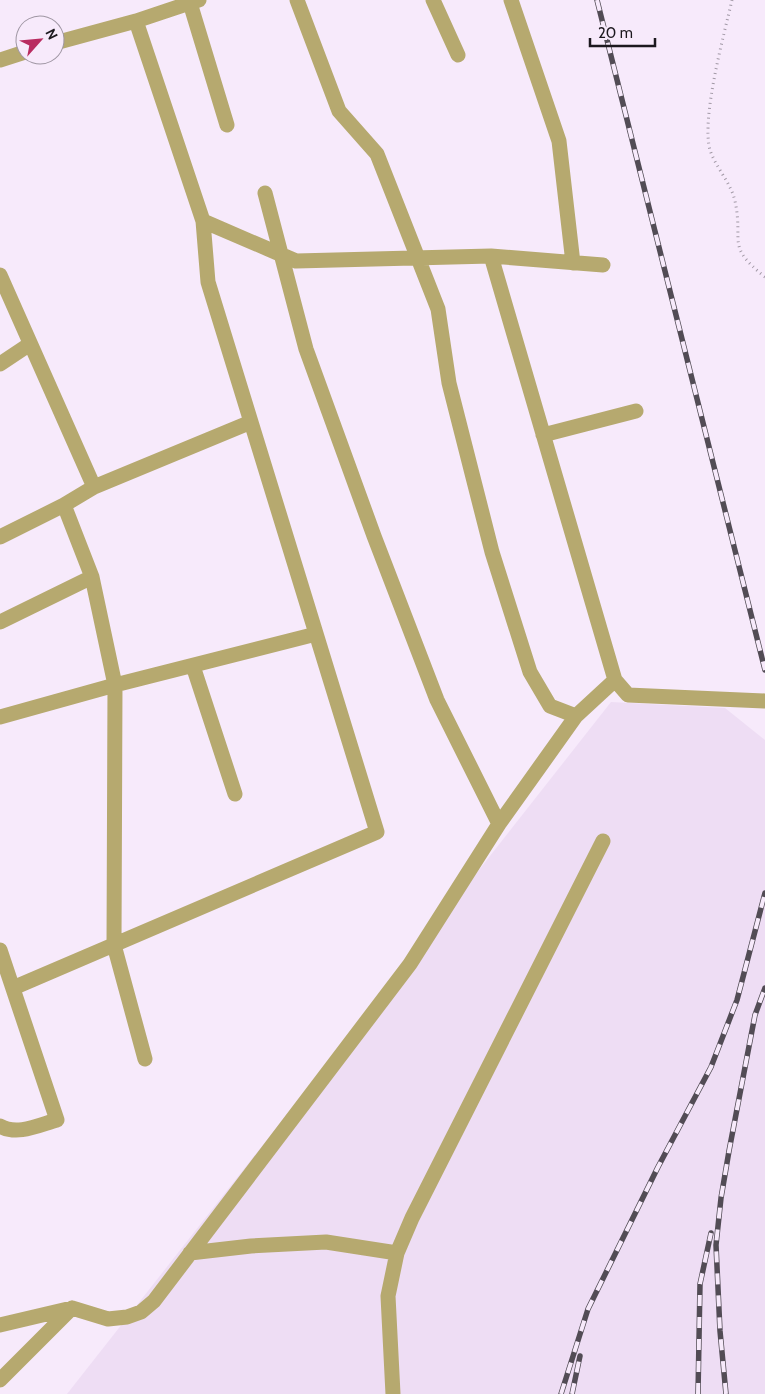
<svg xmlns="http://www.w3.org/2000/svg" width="765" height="1394" viewBox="0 0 765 1394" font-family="Cabin,sans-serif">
	<rect width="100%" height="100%" fill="#f7eafb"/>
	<path fill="#eeddf4" d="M611 702 725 708 765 740V1394H67Z"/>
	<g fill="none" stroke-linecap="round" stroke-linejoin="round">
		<path stroke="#a299a6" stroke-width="3" stroke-dasharray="1 4" stroke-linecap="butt" d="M732 0C724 35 701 118 710 150 716 168 731 183 735 201 744 243 725 245 765 277"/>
		<path stroke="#b6a96f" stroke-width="15" d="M433 0 458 55
			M511 0 559 141 573 263
			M190 3 227 125
			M136 21 199 0
			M0 60 25 52
			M265 193 306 349 374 536 437 700 499 824 576 716
			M203 221 296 261 491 256 615 680 576 716 550 706 530 672 492 552 449 383 438 309 377 154 339 111 297 0
			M491 256 603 265
			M0 275 94 487
			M0 364 30 344
			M251 422 94 487 64 505 92 577 115 685 316 634
			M543 435 636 411
			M0 537 64 505
			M0 622 92 577
			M193 666 235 794
			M615 680 628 695 765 701
			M0 717 115 685 114 945 145 1059
			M0 950 57 1120C39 1125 17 1136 0 1126
			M13 988 377 832 208 282 203 221 136 21 55 43
			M190 1253 251 1246 326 1242 397 1253
			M0 1325 72 1308 108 1319 127 1317 141 1312 154 1301 410 964 499 824
			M0 1380 72 1308
			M393 1394 388 1296 397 1253 412 1218 603 841"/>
		<g stroke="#524c55" stroke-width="5.5">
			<path id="rail" d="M597 0 765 670
				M561 1394 588 1309 658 1167 711 1067 737 1000 765 893
				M572 1394 580 1356
				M698 1394 700 1284 711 1233
				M726 1394 720 1331 716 1245 721 1198 729 1151 755 1015 765 988"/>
		</g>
		<use href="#rail" stroke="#f7eafb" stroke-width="4" stroke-dasharray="11" stroke-linecap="butt"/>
	</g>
	<g transform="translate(40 40) rotate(63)"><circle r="24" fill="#f7eafb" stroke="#9f96a3"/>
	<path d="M0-4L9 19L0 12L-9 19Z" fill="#b92c61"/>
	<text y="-8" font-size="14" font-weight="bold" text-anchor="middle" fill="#1c181e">N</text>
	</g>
	<path d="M590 38v8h65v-8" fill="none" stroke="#1c181e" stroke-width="2.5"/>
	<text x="598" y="38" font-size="15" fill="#1c181e" stroke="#f7eafb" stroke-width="4" paint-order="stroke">20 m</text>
</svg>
